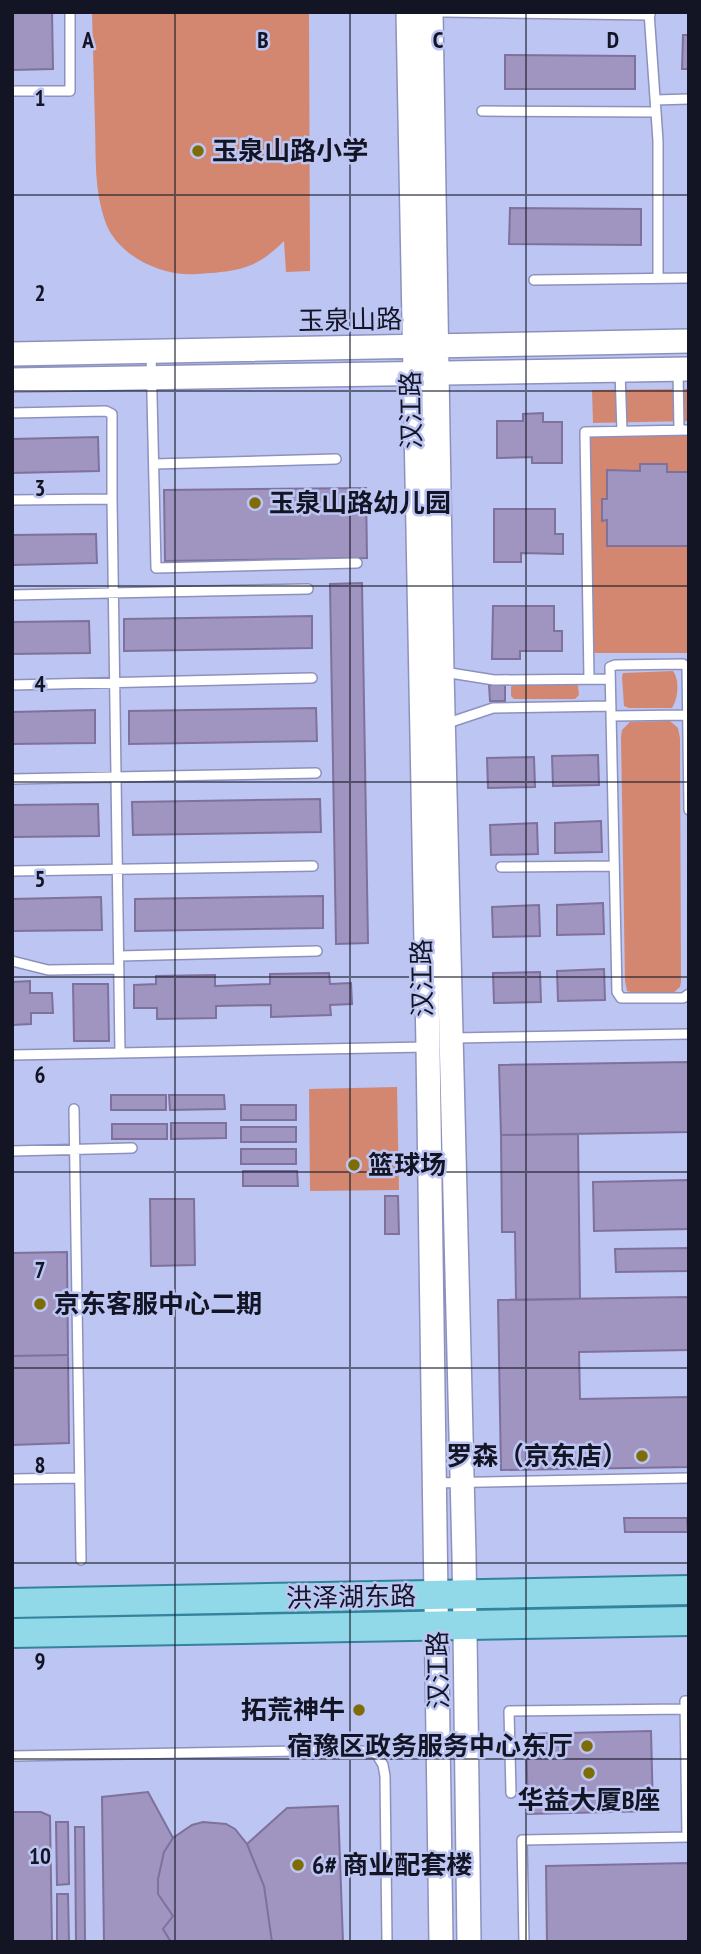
<svg xmlns="http://www.w3.org/2000/svg" width="701" height="1954" viewBox="0 0 701 1954" font-family="'PT Sans Narrow','Noto Sans SC',sans-serif">
	<rect width="100%" height="100%" fill="#bdc5f2"/>
	<path fill="#d38770" d="M92 12H309L310 271 286 272 284 241C254 271 237 271 197 274 162 277 117 256 105 221 94 190 96 158 95 125 94 88 93 50 92 12Z
		M689 389V421L593 423 592 390Z
		M689 434V653H595L593 650 589 436Z
		M673 671C680 680 678 699 672 708H629L624 706 622 677 623 673Z
		M576 683 578 686 579 695 575 699H514L511 696V687L514 684Z
		M670 721 678 728 680 738 681 982 680 987 672 994H638L627 991 625 981 621 737 622 730 630 722Z
		M397 1087 399 1190 310 1191 309 1089Z"/>
	<path fill="#a094c0" stroke="#7e729c" stroke-width="2" d="M12 12H52L53 69 12 70Z
		M683 35H689V69H682Z
		M505 55 635 56V89H505Z
		M510 208 641 209V245L509 244Z
		M543 413V422H562V463H532V457L497 458V421H523V414Z
		M98 437 99 471 12 473V439Z
		M640 464H667V472H689V546H607V520L602 521V499H607V470L640 471Z
		M366 488 367 558 165 561 164 490Z
		M494 509H555V534H563V554L521 553V562H494Z
		M96 534 97 563 12 565V535Z
		M362 583 368 943 336 944 330 584Z
		M493 606H554V631H562V651H520V659H492Z
		M312 616V648L124 651V619Z
		M89 621 90 653 12 654V622Z
		M489 685H505V701H490Z
		M316 708 317 741 129 744V711Z
		M95 710V743L12 744V712Z
		M598 755 599 785 553 786 552 756Z
		M534 757 535 787 488 788 487 758Z
		M320 799 321 832 133 835 132 802Z
		M98 804 99 836 12 837V805Z
		M601 821 602 852 555 853V823Z
		M537 823 538 854 491 855 490 825Z
		M323 896V928L135 931V899Z
		M101 897 102 930 12 931V899Z
		M603 903 604 934 557 935V905Z
		M539 905 540 936 493 937 492 907Z
		M604 969 605 1000 558 1001 557 971Z
		M540 972 541 1002 494 1003 493 973Z
		M329 973 330 984 351 983 352 1004 330 1005 331 1015 271 1017V1005L216 1006V1018L157 1019V1008H134V985L156 984V976L215 975V986L270 984V974Z
		M30 981V993H52L53 1013H31V1024L12 1025V982Z
		M73 984H108L109 1041H74Z
		M689 1062V1132L501 1135 499 1065Z
		M111 1095H166V1110H111Z
		M169 1095H224L225 1109 170 1110Z
		M241 1105H296V1120H241Z
		M171 1123H226V1138L171 1139Z
		M112 1124H167V1139H112Z
		M241 1127H296V1142H241Z
		M578 1134 580 1299 516 1300 515 1232H502L501 1135Z
		M241 1149H296V1164H241Z
		M243 1171H297L298 1186H243Z
		M689 1180V1229L594 1231 593 1182Z
		M385 1196H398L399 1234H385Z
		M150 1199H194L195 1265 151 1266Z
		M689 1248V1271L616 1272 615 1249Z
		M67 1252 68 1355 12 1356V1253Z
		M689 1297V1350L579 1352 580 1399 689 1397V1467L501 1470 498 1300Z
		M68 1355 69 1443 12 1445V1356Z
		M624 1518H687L688 1532H625Z
		M651 1731 653 1811 528 1814 526 1734Z
		M148 1792 173 1838 164 1852 158 1879V1894L173 1916 163 1929 171 1942H104L102 1797Z
		M338 1806 343 1942H272L264 1886 247 1844 287 1808Z
		M12 1812H41L50 1816 52 1942H12Z
		M56 1822H68L69 1884 57 1885Z
		M203 1822 226 1824 235 1829 247 1844 264 1886 272 1942H171L163 1929 173 1916 158 1894V1879L164 1852 173 1838 192 1825Z
		M75 1827H84L85 1942H76Z
		M689 1863V1942H547L546 1866Z
		M57 1894H68L69 1942H57Z"/>
	<g fill="none" stroke-linecap="round" stroke-linejoin="round">
		<g stroke="#8c92bd" stroke-width="12">
			<path id="service" d="M443 12 650 15
				M649 12 658 141V278
				M12 91H70V12
				M655 100 689 99
				M482 111 656 112
				M534 280 689 278
				M151 353 156 568 357 563
				M678 370 679 430
				M620 371 622 431
				M12 413 106 411 112 414V499
				M154 464 336 459
				M12 500 112 499 120 1053 12 1055
				M12 595 308 589
				M444 672 494 680 610 679
				M589 679 585 432 689 430
				M12 685 312 678
				M611 716 688 715
				M445 724 493 708 611 706
				M12 779 316 773
				M689 810 687 667 683 664 615 665 610 667 617 992 621 998H683L689 994
				M501 867 614 866
				M12 871 313 866
				M119 956 317 951
				M12 961 48 970 119 969
				M453 1038 689 1034
				M120 1053 426 1047
				M74 1109 81 1560
				M12 1151 132 1148
				M12 1479 80 1478
				M435 1483 689 1478
				M12 1756 353 1750 376 1753 383 1765 385 1776 387 1942
				M511 1793 509 1711 685 1709
				M687 1837 685 1701H689
				M524 1942 522 1840 689 1837"/>
		</g>
		<g stroke="#8c92bd" stroke-width="26">
			<path id="tertiary" d="M408 12 428 1047 441 1942
				M431 12 442 672 464 1555 469 1942
				M12 354 689 341
				M12 380 689 369"/>
		</g>
		<g stroke="#35839b" stroke-width="32">
			<path id="primary" d="M12 1603 689 1590
				M12 1633 689 1621"/>
		</g>
		<use href="#service" stroke="#fff" stroke-width="9"/>
		<use href="#tertiary" stroke="#fff" stroke-width="23"/>
		<use href="#primary" stroke="#91d8e9" stroke-width="28"/>
	</g>
	<path fill="none" stroke="#131525" stroke-width="2" stroke-opacity="0.55" d="M175 12V1942M350 12V1942M526 12V1942M12 195H689M12 391H689M12 586H689M12 782H689M12 977H689M12 1172H689M12 1368H689M12 1563H689M12 1759H689"/>
	<g fill="#7e6c07" stroke="#bdc5f2" stroke-width="2.5">
		<circle cx="198" cy="151" r="7"/>
		<circle cx="255" cy="503" r="7"/>
		<circle cx="354" cy="1165" r="7"/>
		<circle cx="40" cy="1304" r="7"/>
		<circle cx="642" cy="1456" r="7"/>
		<circle cx="359" cy="1710" r="7"/>
		<circle cx="587" cy="1746" r="7"/>
		<circle cx="589" cy="1773" r="7"/>
		<circle cx="298" cy="1865" r="7"/>
	</g>
	<g text-anchor="middle" stroke-width="5" stroke-linejoin="round" paint-order="stroke">
		<g font-size="26" font-weight="bold" fill="#131525" stroke="#bdc5f2" text-anchor="start">
			<text x="212" y="160">玉泉山路小学</text>
			<text x="269" y="512">玉泉山路幼儿园</text>
			<text x="368" y="1174">篮球场</text>
			<text x="54" y="1313">京东客服中心二期</text>
			<text x="628" y="1465" text-anchor="end">罗森（京东店）</text>
			<text x="345" y="1719" text-anchor="end">拓荒神牛</text>
			<text x="573" y="1755" text-anchor="end">宿豫区政务服务中心东厅</text>
			<text x="589" y="1809" text-anchor="middle">华益大厦B座</text>
			<text x="312" y="1874">6# 商业配套楼</text>
		</g>
		<g font-size="26" fill="#131525" stroke="#bdc5f2">
			<text transform="translate(350 320) rotate(-1)" y="9">玉泉山路</text>
			<text transform="translate(411 410) rotate(-91)" y="9">汉江路</text>
			<text transform="translate(422 978) rotate(-91)" y="9">汉江路</text>
			<text transform="translate(351 1597) rotate(-1)" y="9">洪泽湖东路</text>
			<text transform="translate(438 1670) rotate(-91)" y="9">汉江路</text>
		</g>
	</g>
	<g font-size="23" text-anchor="middle" font-weight="bold" fill="#131525" stroke="#bdc5f2" stroke-width="5" stroke-linejoin="round" paint-order="stroke">
		<text x="88" y="48">A</text>
		<text x="263" y="48">B</text>
		<text x="438" y="48">C</text>
		<text x="613" y="48">D</text>
		<text x="40" y="106">1</text>
		<text x="40" y="301">2</text>
		<text x="40" y="496">3</text>
		<text x="40" y="692">4</text>
		<text x="40" y="887">5</text>
		<text x="40" y="1083">6</text>
		<text x="40" y="1278">7</text>
		<text x="40" y="1473">8</text>
		<text x="40" y="1669">9</text>
		<text x="40" y="1864">10</text>
	</g>
	<rect width="701" height="1954" fill="none" stroke="#131525" stroke-width="28"/>
</svg>
